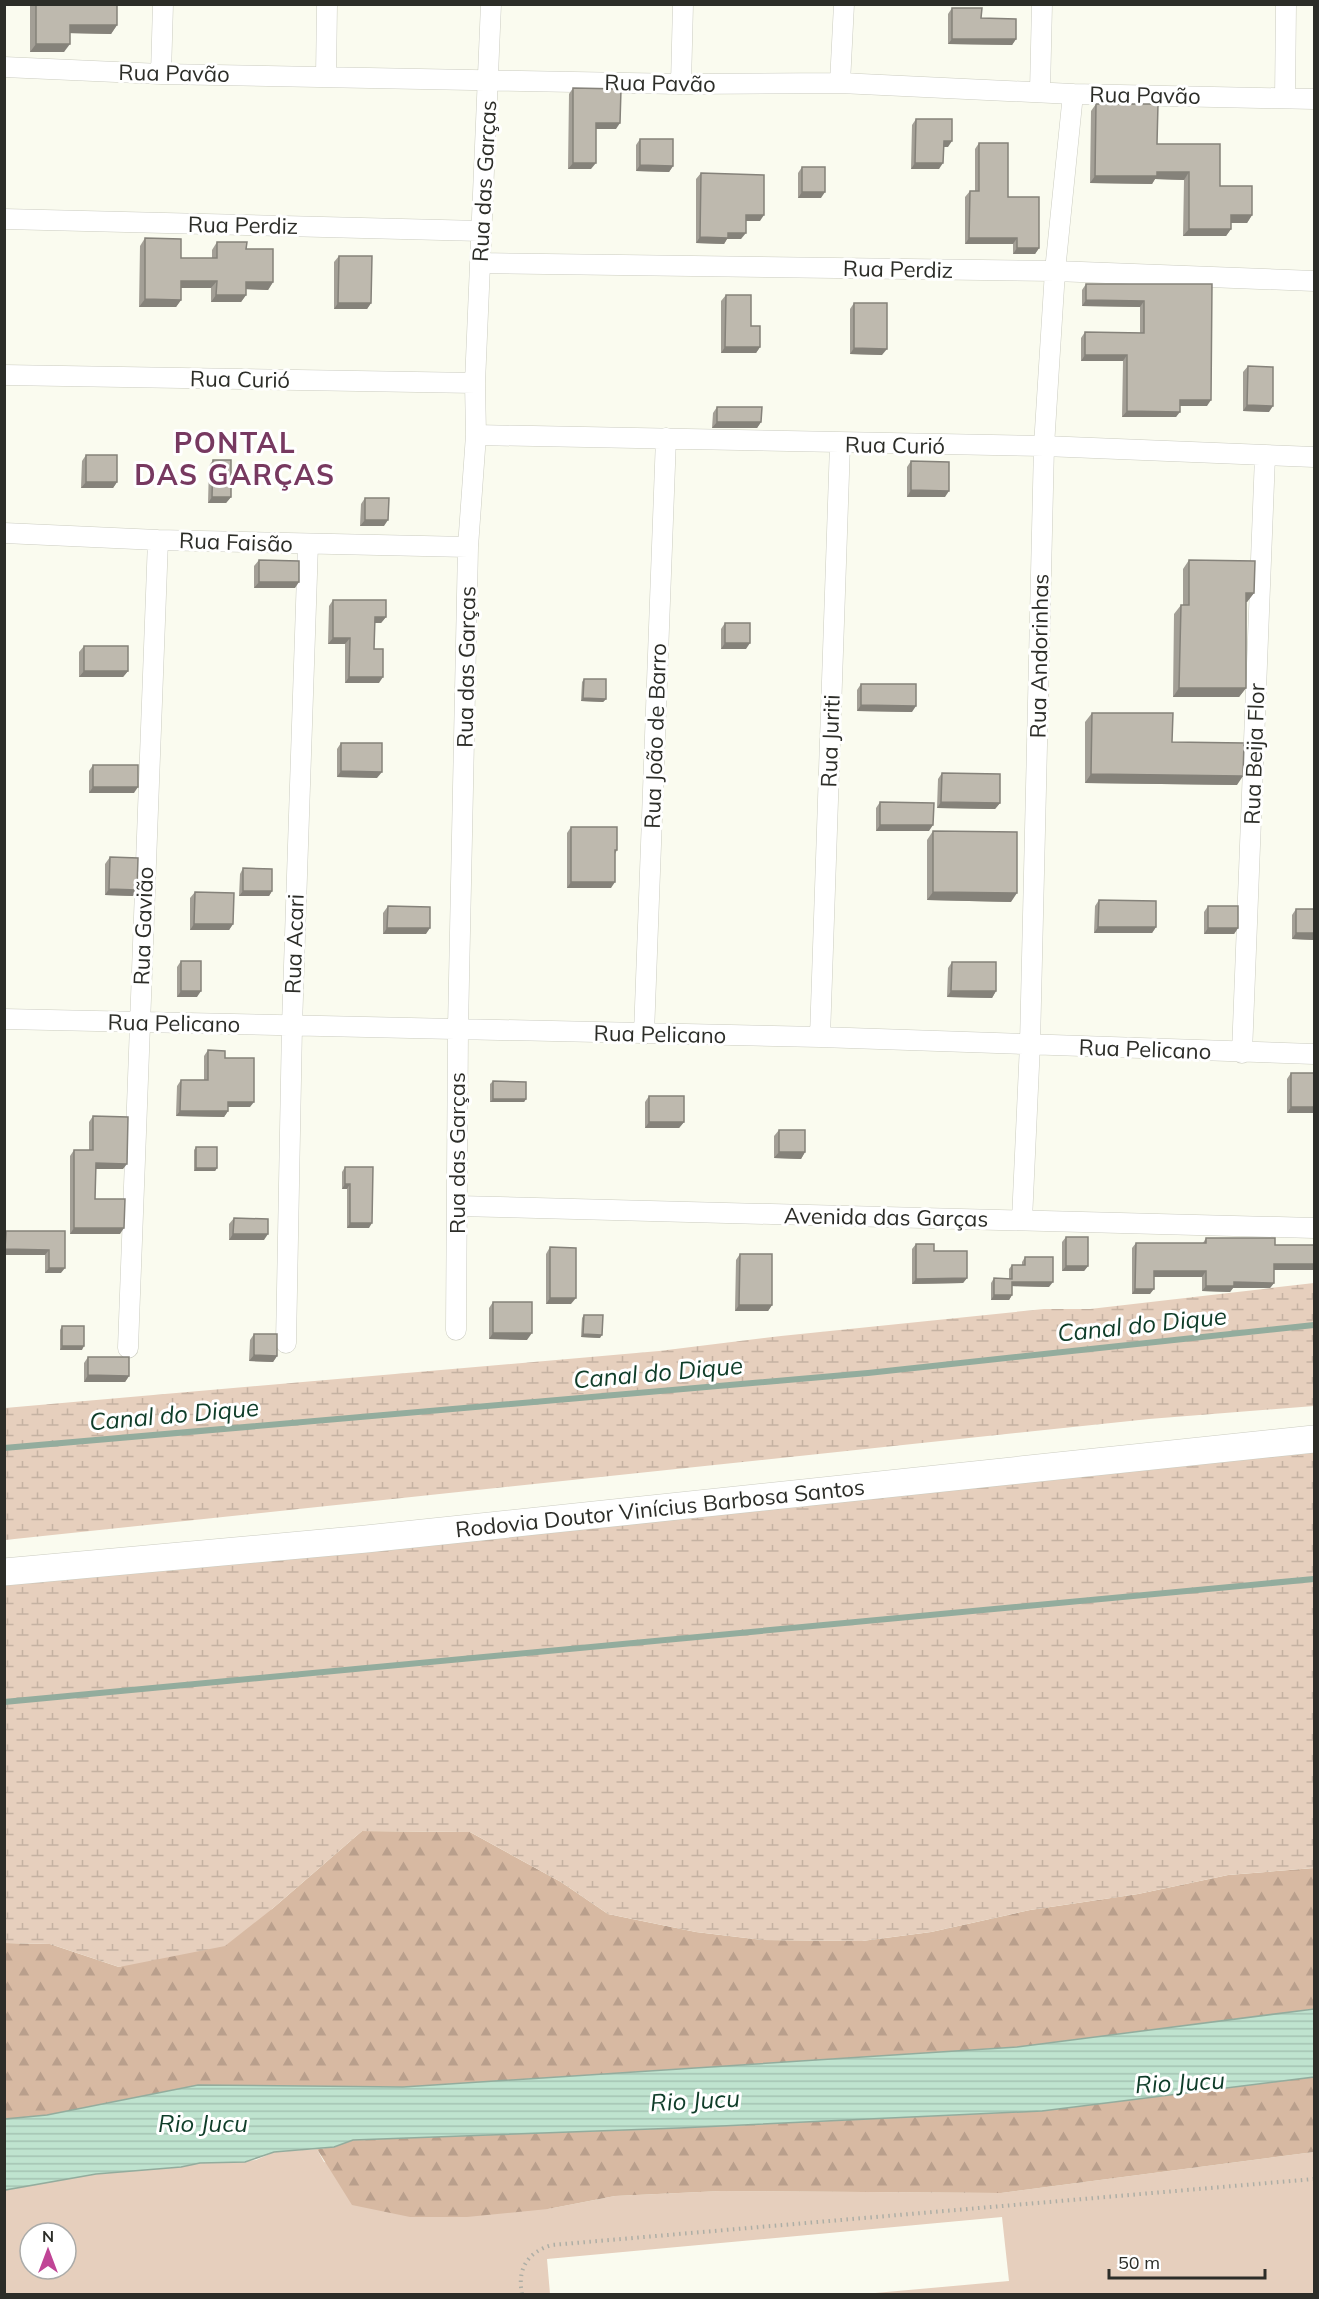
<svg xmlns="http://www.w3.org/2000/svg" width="1319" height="2299" viewBox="0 0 1319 2299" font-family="Mulish,sans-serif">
	<defs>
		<pattern id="forest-firs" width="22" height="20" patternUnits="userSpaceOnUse" patternTransform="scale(1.5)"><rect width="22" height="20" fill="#d7b9a2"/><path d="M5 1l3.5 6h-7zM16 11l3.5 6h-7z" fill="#b99f8c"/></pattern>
		<pattern id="wetland-marsh" width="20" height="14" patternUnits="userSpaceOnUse" patternTransform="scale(1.5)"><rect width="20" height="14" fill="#e6cfbd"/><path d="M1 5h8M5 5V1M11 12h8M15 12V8" fill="none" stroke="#c5b2a2"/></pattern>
		<pattern id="water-rules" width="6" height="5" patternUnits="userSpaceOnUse" patternTransform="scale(1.5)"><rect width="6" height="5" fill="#bfe3cf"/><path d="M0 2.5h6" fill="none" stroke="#a4c3b2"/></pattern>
	</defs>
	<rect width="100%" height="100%" fill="#fafbef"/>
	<path fill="#e6cfbd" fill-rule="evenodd" d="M317 2149 324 2162 548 2209 615 2196 721 2191 1001 2193 1314 2152V2294H864L1009 2281 1002 2217 547 2259 550 2294H5V2190L96 2174 181 2167 200 2163H225L256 2160 274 2152ZM30 2233H66V2269H30Z"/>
	<path fill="url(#forest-firs)" d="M362 1831 470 1832 561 1882 608 1914 696 1932 763 1940 862 1941 931 1932 1030 1910 1138 1894 1228 1875 1314 1868V2009L1017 2047 403 2087 198 2085 47 2115 5 2119V1943L50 1944 119 1967 272 1909Z
		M1314 2077V2152L1001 2193 721 2191 615 2196 548 2209 467 2217H410L352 2205 317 2149 334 2147 353 2140 679 2128 1042 2111Z"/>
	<path fill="url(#wetland-marsh)" d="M1314 1283V1406L1149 1419 5 1540V1408L659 1351 781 1336 1044 1309H1090Z
		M1314 1441V1868L1228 1875 1138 1894 1030 1910 931 1932 862 1941 763 1940 696 1932 608 1914 561 1882 470 1832 362 1831 272 1909 225 1946 119 1967 50 1944 5 1943V1575Z"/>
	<path fill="url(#water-rules)" stroke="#93ac9d" stroke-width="1.5" d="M1314 2009V2077L1042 2111 679 2128 353 2140 334 2147 274 2152 245 2162 200 2163 181 2167 96 2174 5 2190V2119L47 2115 198 2085 403 2087 1017 2047Z"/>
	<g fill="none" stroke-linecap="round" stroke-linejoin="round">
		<path stroke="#93ac9d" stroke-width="6" d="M4 1448 868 1373 1314 1325
			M4 1702 1314 1579"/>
		<g stroke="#cbccc0" stroke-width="21">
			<path id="minor" d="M4 67 161 74 681 84 840 83 1073 94 1314 99
				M161 74 163 4
				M326 76 327 4
				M840 83 844 4
				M681 84 683 4
				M1040 91 1042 4
				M1285 98 1286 4
				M4 219 481 231
				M481 263 1055 271 1314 281
				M4 375 475 383
				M476 435 1044 446 1314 457
				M4 533 158 540 468 547
				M4 1019 820 1037 1314 1054
				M644 1034 666 438
				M820 1037 840 444
				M1242 1053 1265 456
				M457 1206 1314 1228
				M1022 1220 1030 1044 1044 446 1055 271 1073 94
				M456 1330 458 1028 468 547 476 435 475 383 491 4
				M286 1343 292 1026 308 544
				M128 1348 158 540"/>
		</g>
		<g stroke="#cbccc0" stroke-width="28">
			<path id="secondary" d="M4 1572 366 1539 1314 1439"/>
		</g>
		<path stroke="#adaea5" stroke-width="4" stroke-dasharray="1.5 4.5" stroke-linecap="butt" d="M522 2294C517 2270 527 2252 552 2245L1314 2179"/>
		<use href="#minor" stroke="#fff" stroke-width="20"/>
		<use href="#secondary" stroke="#fff" stroke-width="27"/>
	</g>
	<path fill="#a39f96" d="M30 4H117V25L111 34 70 33 64 52H30Z
		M952 8 981 18 1016 39 1012 45 948 44V14Z
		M573 88 616 129H596L591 169H568L569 94Z
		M1096 104 1220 186 1252 215 1247 223H1231V229L1226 236H1183L1184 180 1155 179 1152 184 1090 183 1091 111Z
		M916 119 948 147H944L939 169H911L912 125Z
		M640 139 673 166 669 172 636 171V145Z
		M979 143 1008 197 1039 248 1035 254H1013V244H965V197L970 191H975V149Z
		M802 167 821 198H798V173Z
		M701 173 760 221H746L741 239H727L724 244 696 243V179Z
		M145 238 181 258H212V250L217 242 246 249 273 282 268 290 246 289V295L241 302H211V288H181V300L176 307H139L140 246Z
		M339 256 371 303 367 309H334V262Z
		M1086 284H1212L1207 406H1180L1176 417H1122L1123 361H1081V338L1085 332 1140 333V307L1082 306V290Z
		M726 295 751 326 760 347 756 353H721V301Z
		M854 303 882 355 850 354V309Z
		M1248 366 1269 412 1243 411V372Z
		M717 407 761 422 757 428H712L713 413Z
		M86 455 117 482 113 488H81L82 461Z
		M213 460 231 497 226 503H208L209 466Z
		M911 461 945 497H907V467Z
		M365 498 384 526H360L361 504Z
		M259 560 295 588H254V566Z
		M1189 560 1254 593 1247 602H1246V688L1239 697H1173L1174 614 1181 605H1183V569Z
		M333 600 386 617 381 623H375L374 649 379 683H345V644H328L329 606Z
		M725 623 746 649H721V629Z
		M84 646 128 671 123 677H79V652Z
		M584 679 606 699 603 702 581 701 582 682Z
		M861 684 912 712 857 711V690Z
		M1092 713 1172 742 1237 785 1085 783V722Z
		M341 743 377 778 337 777V749Z
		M93 765 134 793H89V771Z
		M942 773 1000 803 995 809 937 808 938 779Z
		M880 802 929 831H876V808Z
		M571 827 617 850 615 854 611 888H567V833Z
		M933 831 1011 902 927 900V840Z
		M110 857 137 890 133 896 105 895V864Z
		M243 868 272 891 269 896H239L240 874Z
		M195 892 233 924 229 930H190V898Z
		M1099 900 1156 927 1152 933H1094L1095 906Z
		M388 906 426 934H383V913Z
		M1208 906 1238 928 1234 934H1204V912Z
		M1296 909H1314V940L1292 939V915Z
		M181 961 197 997H177V967Z
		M952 962 996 991 992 998 947 997 948 968Z
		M208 1050 225 1058 250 1107H228V1111L224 1117 176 1116 177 1086 181 1080H204V1056Z
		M1291 1073 1314 1113H1287V1079Z
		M493 1081 526 1099 524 1102H490V1084Z
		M649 1096 684 1122 679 1128H645V1102Z
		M93 1116 123 1169H96L95 1199 120 1234H70V1156L74 1150H89V1122Z
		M779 1130 805 1152 801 1159 774 1158V1136Z
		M196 1147 217 1168 215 1171H194V1150Z
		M345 1167 369 1228H347V1189H342V1172Z
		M234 1218 264 1240H229V1224Z
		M6 1231H65L61 1273H45V1255H4V1232Z
		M1066 1237 1088 1266 1084 1271H1062V1242Z
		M1206 1238 1275 1245 1314 1270H1274V1283L1270 1288H1233L1230 1292 1202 1291V1277H1154L1150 1294H1132V1248L1136 1243H1203Z
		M916 1244 934 1251 967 1278 963 1283 912 1284V1249Z
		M550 1247 571 1304H546V1254Z
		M740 1254 772 1305 768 1311H735L736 1260Z
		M1025 1257 1049 1287 1012 1286V1295L1009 1300H991V1283L994 1278 1009 1279V1269L1012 1265H1022V1262Z
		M493 1302 527 1340 489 1339V1308Z
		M584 1315 600 1338 581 1337 582 1318Z
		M62 1326 82 1350H60V1330Z
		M254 1334 277 1356 273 1362 249 1361 250 1340Z
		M88 1357 129 1376 125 1382H84V1363Z"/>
	<path fill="#85827a" d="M70 25H117L111 34 64 33Z
		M952 39H1016L1012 45 948 44Z
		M36 44H70L64 52H30Z
		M596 123H620L616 129H592Z
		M944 141H952L948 147H939Z
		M573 163H596L591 169H568Z
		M915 163H943L939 169H911Z
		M640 165 673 166 669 172 636 171Z
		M1157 172H1189L1184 180 1155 179 1152 184 1090 183 1095 176Z
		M802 192H825L821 198H798Z
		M746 215H764L760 221H741Z
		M1231 215H1252L1247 223H1226Z
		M1189 229H1231L1226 236H1183Z
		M728 233H746L741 239H727L724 244 696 243 700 237Z
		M969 238H1017L1013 244H965Z
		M1017 248H1039L1035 254H1013Z
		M181 281H217L211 288H176Z
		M246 282H273L268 290 241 289Z
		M216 295H246L241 302H211Z
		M145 299 181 300 176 307H139Z
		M1086 300 1144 301 1140 307 1082 306Z
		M338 303H371L367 309H334Z
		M725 347H760L756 353H721Z
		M854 348 887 349 882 355 850 354Z
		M1085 355H1127L1123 361H1081Z
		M1180 400H1211L1207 406H1176Z
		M1247 405 1273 406 1269 412 1243 411Z
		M1127 411 1180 412 1176 417H1122Z
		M717 422H761L757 428H712Z
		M86 482H117L113 488H81Z
		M911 490 949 491 945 497H907Z
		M212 497H231L226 503H208Z
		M365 520H388L384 526H360Z
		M259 582H299L295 588H254Z
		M1246 593H1254L1247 602H1240Z
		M375 617H386L381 623H370Z
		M333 638H350L345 644H328Z
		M725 643H750L746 649H721Z
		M84 671H128L123 677H79Z
		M349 677H383L379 683H345Z
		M1179 688H1246L1239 697H1173Z
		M583 698 606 699 603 702 581 701Z
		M861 705 916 706 912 712 857 711Z
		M341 771 382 772 377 778 337 777Z
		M1091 774 1243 776 1237 785 1085 783Z
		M93 787H138L134 793H89Z
		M941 802 1000 803 995 809 937 808Z
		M880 825H933L929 831H876Z
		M571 882H615L611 888H567Z
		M109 889 137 890 133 896 105 895Z
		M243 891H272L269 896H239Z
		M933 892 1017 893 1011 902 927 900Z
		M194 924H233L229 930H190Z
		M1098 927H1156L1152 933H1094Z
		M387 928H430L426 934H383Z
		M1208 928H1238L1234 934H1204Z
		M1296 933H1314V940L1292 939Z
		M181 991H201L197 997H177Z
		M951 991H996L992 998 947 997Z
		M493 1099H526L524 1102H490Z
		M228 1102H254L250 1107H224Z
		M1291 1107H1314V1113H1287Z
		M180 1111H228L224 1117 176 1116Z
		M649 1122H684L679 1128H645Z
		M779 1152H805L801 1159 774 1158Z
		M96 1163 127 1164 123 1169H92Z
		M196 1168H217L215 1171H194Z
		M345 1184H350L347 1189H342Z
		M350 1223H372L369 1228H347Z
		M74 1228H124L120 1234H70Z
		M233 1234H268L264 1240H229Z
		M5 1249 49 1250 45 1255H4Z
		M1274 1264H1314V1270H1271Z
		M1066 1266H1088L1084 1271H1062Z
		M49 1268H65L61 1273H45Z
		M1154 1271H1206L1202 1277H1150Z
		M967 1278 963 1283 912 1284 916 1279Z
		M1012 1282H1053L1049 1287 1009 1286Z
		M1234 1282 1274 1283 1270 1288H1233L1230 1292 1202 1291 1206 1286Z
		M1135 1289H1154L1150 1294H1132Z
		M994 1295H1012L1009 1300H991Z
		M550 1298H576L571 1304H546Z
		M739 1305H772L768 1311H735Z
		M493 1333H532L527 1340 489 1339Z
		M583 1334 602 1335 600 1338 581 1337Z
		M62 1346H84L82 1350H60Z
		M254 1355 277 1356 273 1362 249 1361Z
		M88 1375 129 1376 125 1382H84Z"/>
	<path fill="#beb9ae" stroke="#85827a" stroke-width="1.5" d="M36 4H117V25H70V44H36Z
		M952 8H982L981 18 1016 19V39H952Z
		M573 88 621 89 620 123H596V163H573Z
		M1096 104H1158L1157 144H1220V186H1252V215H1231V229H1189V172H1157V176H1095Z
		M916 119H952V141H944L943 163H915Z
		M640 139H673V166L640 165Z
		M979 143H1008V197H1039V248H1017V238H969L970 191H979Z
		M802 167H825V192H802Z
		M701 173 764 175V215H746V233H728V238L700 237Z
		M145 238 181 239V258H217V242H247L246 249H273V282H246V295H216L217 281H181V300L145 299Z
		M339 256H372L371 303H338Z
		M1086 284H1212L1211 400H1180V412L1127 411V355H1085V332L1144 333V301L1086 300Z
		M726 295H751V326H760V347H725Z
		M854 303H887V349L854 348Z
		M1248 366 1273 367V406L1247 405Z
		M717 407H762L761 422H717Z
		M86 455H117V482H86Z
		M213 460H231V497H212Z
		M911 461 949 462V491L911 490Z
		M365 498H389L388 520H365Z
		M259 560 299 561V582H259Z
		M1189 560 1255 561 1254 593H1246V688H1179L1181 605H1189Z
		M333 600H386V617H375L374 649H383V677H349L350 638H333Z
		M725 623H750V643H725Z
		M84 646H128V671H84Z
		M584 679H606V699L583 698Z
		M861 684H916V706L861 705Z
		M1092 713H1173L1172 742 1244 743 1243 776 1091 774Z
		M341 743H382V772L341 771Z
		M93 765H138V787H93Z
		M942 773 1000 774V803L941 802Z
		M880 802 934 803 933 825H880Z
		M571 827H617V850H615V882H571Z
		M933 831 1017 832V893L933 892Z
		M110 857 138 858 137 890 109 889Z
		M243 868 272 869V891H243Z
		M195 892 234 893 233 924H194Z
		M1099 900 1156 901V927H1098Z
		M388 906 430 907V928H387Z
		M1208 906H1238V928H1208Z
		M1296 909H1314V933H1296Z
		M181 961H201V991H181Z
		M952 962H996V991H951Z
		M208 1050 225 1051V1058H254V1102H228V1111H180L181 1080H208Z
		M1291 1073H1314V1107H1291Z
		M493 1081 526 1082V1099H493Z
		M649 1096H684V1122H649Z
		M93 1116 128 1117 127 1164 96 1163 95 1199H125L124 1228H74V1150H93Z
		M779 1130H805V1152H779Z
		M196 1147H217V1168H196Z
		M345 1167H373L372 1223H350V1184H345Z
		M234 1218 268 1219V1234H233Z
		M6 1231H65V1268H49V1250L5 1249Z
		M1066 1237H1088V1266H1066Z
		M1206 1238H1275V1245H1314V1264H1274V1283L1234 1282V1286H1206V1271H1154V1289H1135L1136 1243H1206Z
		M916 1244H934V1251H967V1278L916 1279Z
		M550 1247 576 1248V1298H550Z
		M740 1254H772V1305H739Z
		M1025 1257H1053V1282H1012V1295H994V1278L1012 1279V1265H1025Z
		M493 1302H532V1333H493Z
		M584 1315H603L602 1335 583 1334Z
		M62 1326H84V1346H62Z
		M254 1334H277V1356L254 1355Z
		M88 1357H129V1376L88 1375Z"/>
	<g text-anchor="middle" stroke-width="6" stroke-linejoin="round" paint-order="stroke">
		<g font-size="22" fill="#2c2d28" stroke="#fff">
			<text transform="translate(174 73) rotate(1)" y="8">Rua Pavão</text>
			<text transform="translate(660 83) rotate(1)" y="8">Rua Pavão</text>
			<text transform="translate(1145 95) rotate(1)" y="8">Rua Pavão</text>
			<text transform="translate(484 181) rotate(-87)" y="8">Rua das Garças</text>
			<text transform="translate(243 225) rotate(1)" y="8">Rua Perdiz</text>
			<text transform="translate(898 269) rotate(1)" y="8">Rua Perdiz</text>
			<text transform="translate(240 379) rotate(1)" y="8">Rua Curió</text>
			<text transform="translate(895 445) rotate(1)" y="8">Rua Curió</text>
			<text transform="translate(236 542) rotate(2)" y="8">Rua Faisão</text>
			<text transform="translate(1039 656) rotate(-89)" y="8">Rua Andorinhas</text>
			<text transform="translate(466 667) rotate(-89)" y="8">Rua das Garças</text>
			<text transform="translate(655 736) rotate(-88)" y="8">Rua João de Barro</text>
			<text transform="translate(830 741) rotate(-88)" y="8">Rua Juriti</text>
			<text transform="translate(1254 754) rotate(-88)" y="8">Rua Beija Flor</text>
			<text transform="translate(143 926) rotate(-88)" y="8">Rua Gavião</text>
			<text transform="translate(294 944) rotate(-88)" y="8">Rua Acari</text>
			<text transform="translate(174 1023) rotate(1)" y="8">Rua Pelicano</text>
			<text transform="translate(660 1034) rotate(1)" y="8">Rua Pelicano</text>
			<text transform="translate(1145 1049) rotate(2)" y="8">Rua Pelicano</text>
			<text transform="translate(457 1153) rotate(-90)" y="8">Rua das Garças</text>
			<text transform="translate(886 1217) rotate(1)" y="8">Avenida das Garças</text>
			<text transform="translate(660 1508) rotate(-6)" y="8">Rodovia Doutor Vinícius Barbosa Santos</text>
		</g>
		<g font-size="24" font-style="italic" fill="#0f3d29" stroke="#fff">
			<text transform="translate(1142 1325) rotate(-6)" y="8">Canal do Dique</text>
			<text transform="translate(658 1373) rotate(-5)" y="8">Canal do Dique</text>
			<text transform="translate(174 1415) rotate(-5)" y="8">Canal do Dique</text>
			<text transform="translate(1180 2083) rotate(-3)" y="8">Rio Jucu</text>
			<text transform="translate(695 2101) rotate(-3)" y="8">Rio Jucu</text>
			<text x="203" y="2132">Rio Jucu</text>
		</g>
		<g font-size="28" font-weight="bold" letter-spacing="1.5" fill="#773960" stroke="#fff">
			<text x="235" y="453">PONTAL<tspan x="235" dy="32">DAS GARÇAS</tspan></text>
		</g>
	</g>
	<rect width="1319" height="2299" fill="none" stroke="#2c2d28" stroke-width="12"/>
	<g transform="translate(48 2251)"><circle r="28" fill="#ffffff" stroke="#ababa9" stroke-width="1.5"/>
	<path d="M0-4.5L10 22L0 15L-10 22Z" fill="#c04596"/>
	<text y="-9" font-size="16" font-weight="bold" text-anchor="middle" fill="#2c2d28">N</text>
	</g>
	<path d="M1109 2269v9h156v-9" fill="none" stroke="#2c2d28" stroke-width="3"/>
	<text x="1118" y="2269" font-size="18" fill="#2c2d28" stroke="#ffffff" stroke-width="4.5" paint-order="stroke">50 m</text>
</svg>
